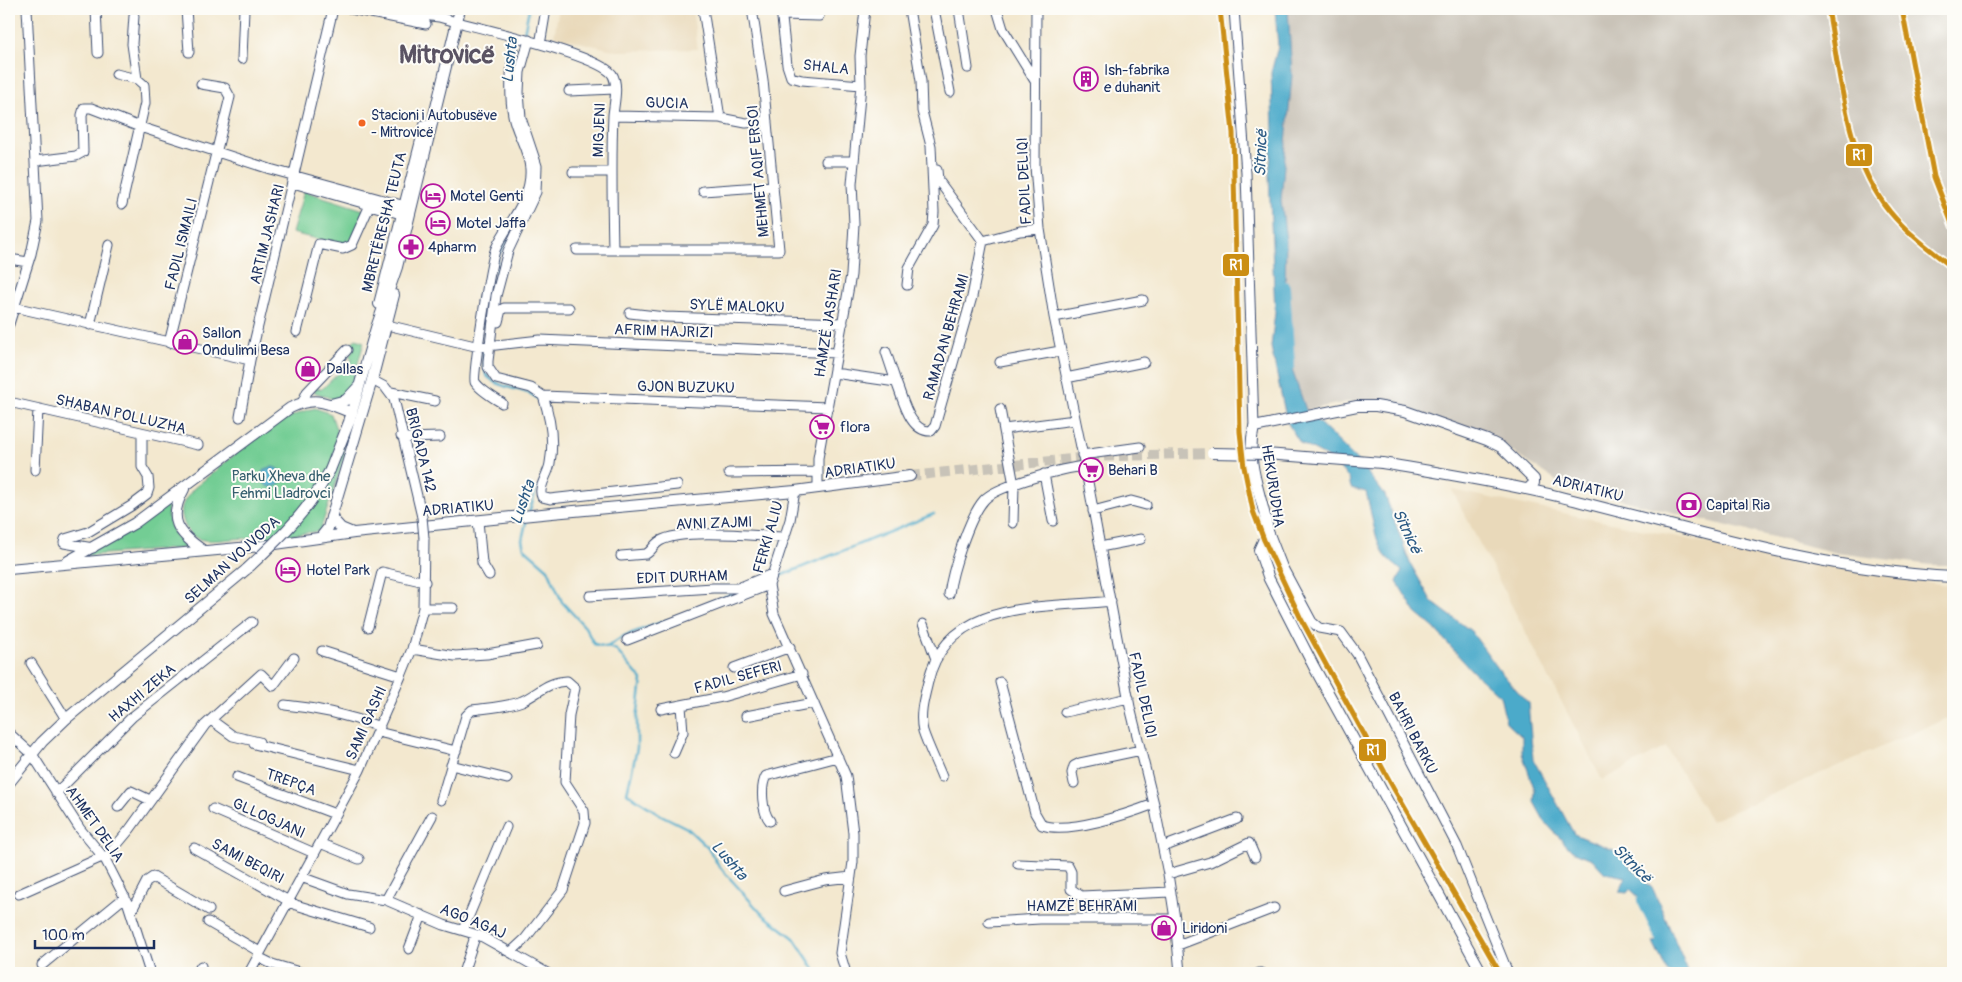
<svg xmlns="http://www.w3.org/2000/svg" width="1962" height="982" viewBox="0 0 1962 982" font-family="Pangolin,sans-serif">
	<rect width="100%" height="100%" fill="#fdfcf7"/>
	<filter id="ink" filterUnits="userSpaceOnUse"><feTurbulence type="fractalNoise" baseFrequency=".02" numOctaves="2"/><feDisplacementMap in="SourceGraphic" scale="10" xChannelSelector="R" yChannelSelector="G"/><feConvolveMatrix kernelMatrix="1 2 1 2 8 2 1 2 1" color-interpolation-filters="sRGB"/></filter>
	<filter id="wash" filterUnits="userSpaceOnUse"><feTurbulence type="fractalNoise" baseFrequency=".0096" numOctaves="4" result="noise"/><feDisplacementMap in="SourceGraphic" scale="20" xChannelSelector="R" yChannelSelector="G"/><feGaussianBlur stdDeviation="1.12" result="paint"/><feColorMatrix in="noise" values="0 0 0 0 0 0 0 0 0 0 0 0 0 0 0 0 0 1.4 0 .05"/><feComposite in="paint" operator="in"/></filter>
	<g filter="url(#wash)">
		<rect width="100%" height="100%" fill="#f3e8cf"/>
		<path fill="#e9d9ba" d="M559 9H692L698 49 617 51 554 36Z
			M1452 490 1731 548 1953 586V720L1950 717 1711 821 1666 747 1602 780Z"/>
		<path fill="#c9c3b8" d="M1288 9H1953V565H1931L1837 553 1562 485 1498 442 1377 403 1353 401 1306 410 1290 364 1284 333 1286 241 1281 200 1292 75Z"/>
		<path fill="#73cd94" stroke="#477e79" d="M304 191 364 210 352 241 345 246 292 233Z
			M356 339 364 342 350 392 338 401 314 392 316 388 322 389 352 360 349 356 353 350 348 346Z
			M315 408 331 414 345 455 320 531 255 540C232 533 194 554 184 523 178 506 184 501 194 488 230 460 271 418 315 408Z
			M168 504C166 524 174 533 186 548L79 556Z"/>
		<path fill="#4caaca" stroke="#346c94" d="M1275 9H1288L1292 75 1281 200 1286 241 1284 333 1290 364 1306 410 1358 461 1385 495 1410 563 1432 602 1471 631 1500 671 1528 703 1533 759 1574 834 1614 850 1653 889 1689 973H1668L1653 942 1661 941 1664 930 1654 915 1645 917 1642 900 1630 889 1627 893 1619 892 1626 877 1605 873 1592 859 1572 851 1545 822 1534 802 1535 791 1522 753V737L1506 722 1500 696 1472 671 1434 628 1416 613 1397 582 1402 571C1395 565 1386 558 1382 551 1374 536 1371 510 1366 492L1351 488 1349 479 1333 460 1300 443 1287 422 1271 347 1275 312 1269 176 1273 131 1271 73 1278 46Z
			M262 477a10 10 0 1 1 20 0a10 10 0 1 1-20 0Z"/>
		<g fill="none" stroke-linecap="round" stroke-linejoin="round">
			<path stroke="#4caaca" stroke-width="2.5" d="M516 71 529 9
				M493 293 498 256 511 235
				M489 315 483 357 486 375C504 393 529 386 542 403
				M529 513 537 487
				M527 518 522 540 524 548 548 569 562 602 585 627 594 644 615 649 642 680 637 719V748L627 793 661 815 687 828 708 848 719 866 761 913 794 938 817 973
				M775 578 934 514
				M694 609 740 591
				M607 647 624 636 668 620"/>
			<path stroke="#4caaca" stroke-width="14" d="M1283 287 1288 365
				M1644 900 1679 973"/>
		</g>
	</g>
	<g filter="url(#ink)">
		<g fill="none" stroke-linecap="round" stroke-linejoin="round">
			<path stroke="#c8c3b8" stroke-width="10" stroke-dasharray="10 5" stroke-linecap="butt" d="M910 476 1089 457 1212 453"/>
			<g stroke="#3b4b6f" stroke-width="11">
				<path id="minor" d="M96 9 98 53
					M186 9 189 52
					M351 9 426 24
					M374 9 439 17 453 21
					M703 9 720 118
					M781 9 787 65 791 77 802 80 861 85
					M934 9 950 92
					M959 9 968 68
					M997 9 1003 29 1035 81
					M1036 9 1035 166 1040 229 1054 317 1085 466 1130 707 1154 804 1168 874 1175 919 1180 973
					M1234 9 1246 173 1254 427
					M782 15 819 16
					M457 22C485 29 596 55 612 74 619 84 614 104 613 115 611 160 612 204 613 249
					M529 40 520 72 519 92 521 118 537 166 536 192 508 251 496 296 488 361V367L496 379 531 388 543 396C550 417 554 442 550 463 549 474 537 487 542 497L550 499 677 485
					M539 43 541 39 546 9
					M242 59 244 9
					M116 74 137 79
					M569 91 615 89
					M613 116 720 118 746 123 767 121
					M35 161 76 156 83 152 82 115 84 108H91L140 127 270 169 409 207
					M826 161H854
					M937 170 938 180 983 241
					M573 172H611
					M293 183 408 216
					M703 191 772 186
					M122 204 145 103 144 85 137 79 132 44 134 16
					M577 250H779L763 80 752 9
					M9 259 28 262
					M907 285 909 268 933 225 934 212 931 146 922 111 921 81 909 9
					M9 306 250 360
					M630 313 665 317 843 323
					M1054 317 1143 300
					M498 322 501 310 504 308H569
					M9 324 31 254 38 221 27 9
					M90 325 109 245
					M387 325 479 347 540 340 837 353
					M297 332 319 244 343 249 352 245 370 205
					M169 343 230 97 225 88 201 84
					M886 352 896 382
					M1000 362 1060 351
					M834 373 896 382C903 398 909 432 931 431L935 426 972 297 983 241 1020 231 1040 229
					M1066 378 1144 362
					M372 380 385 387 394 399 422 517
					M391 392 435 401
					M543 396 828 407
					M303 401 307 392 347 350
					M9 402 198 445
					M502 403C494 398 480 390 475 382 472 376 491 259 496 248 508 222 532 200 530 169 529 150 516 133 513 115 509 94 511 71 513 50
					M1000 409 1014 485 1013 523
					M240 417 250 360 333 9
					M1004 429 1075 420
					M401 436 406 438 440 437
					M1082 455 1140 447
					M35 470 38 409
					M729 473 817 472
					M1044 474 1053 521
					M818 488V458L851 275 854 224 852 184 861 85 860 56 865 9
					M795 491 790 520 769 585 774 614 846 776 853 833V862L840 953 846 973
					M1093 511 1131 501 1146 505
					M478 521 482 563 489 575
					M1268 530 1282 566 1312 622 1319 628 1341 632 1357 654 1457 846 1508 973
					M1100 547 1141 539
					M93 548 64 543 65 539 88 532 131 506 147 494 149 488 148 477 142 467V433
					M621 556 646 554C652 551 654 544 660 541 682 528 757 536 785 537
					M949 594C952 571 969 517 984 500 996 486 1064 468 1085 466
					M590 596 713 588H738L772 574
					M423 608H453
					M923 624 936 659
					M368 627 382 572 425 582
					M627 640 769 585
					M412 649 455 656 487 654 537 645
					M322 651 401 676
					M31 663 66 719
					M734 668 790 647
					M1000 682 1035 813 1042 825C1069 834 1128 814 1154 804
					M285 705C318 708 348 715 380 727
					M661 709 722 697 802 674
					M1065 712 1129 698
					M746 716 814 703
					M211 720 233 736 259 742
					M378 732 456 751
					M9 733 32 754 80 829 105 859 128 904 150 973
					M254 744 360 770
					M674 753 683 732 681 706
					M451 765 507 779
					M237 777 335 814
					M942 777C936 762 928 746 923 731 919 715 924 698 928 682 947 598 1044 609 1111 601
					M1074 783 1072 773 1074 766 1080 763 1141 750
					M56 793 132 717 252 622
					M441 800 466 716 472 710C487 708 507 707 522 701 539 693 547 682 567 681L575 688 569 715 565 782 584 811 585 823 563 890 525 939 511 952
					M118 807 131 791 150 800
					M213 809 314 853
					M770 821C762 812 760 787 766 776L838 757
					M320 843 359 859
					M1163 847 1237 819
					M194 848 296 905 369 927
					M105 859 130 829 205 725 261 674 273 686 294 658
					M1018 864 1068 866 1071 872V889L1081 896 1171 892
					M1168 874 1210 862 1249 843 1255 857
					M301 877 348 894 386 900 444 925 481 936 547 973
					M784 891 825 880 851 877
					M19 894 102 857
					M386 900 432 816
					M131 912 147 881 153 877 209 910
					M208 922 260 952
					M989 922 1040 919H1175
					M463 930 506 827
					M1178 945 1274 908
					M409 949 422 915
					M258 957 272 964 303 973
					M42 965 125 897
					M197 973 201 966
					M249 973 360 770 401 676 412 649 423 608 424 538
					M463 973 474 940 473 935
					M1259 973H1262"/>
			</g>
			<g stroke="#3b4b6f" stroke-width="12">
				<path id="major" d="M379 304 425 125
					M331 404 346 400 359 386
					M1382 463C1441 473 1499 482 1557 496 1688 528 1818 570 1953 577
					M330 470 349 422 376 328 397 267 460 9
					M184 489C167 519 177 533 204 551
					M331 517 341 528 353 533
					M320 538 328 528 372 380 394 295
					M68 561 135 523 290 408C316 395 327 403 352 413
					M9 569 261 546 354 533 552 513 795 491 910 476
					M9 783 42 742 66 719 247 569
					M1482 973 1314 667 1269 579 1259 550 1268 530C1262 495 1245 463 1254 427L1357 406H1376L1405 411 1487 440 1501 447 1534 479V483L1528 489"/>
			</g>
			<use href="#minor" stroke="#fff" stroke-width="9"/>
			<use href="#major" stroke="#fff" stroke-width="10"/>
			<g stroke="#3b4b6f" stroke-width="11" stroke-linecap="butt">
				<path id="minor-bridge" d="M422 517 424 538"/>
			</g>
			<g stroke="#3b4b6f" stroke-width="12" stroke-linecap="butt">
				<path id="major-bridge" d="M1212 453 1266 454 1382 463
					M247 569C282 536 307 513 330 470"/>
			</g>
			<use href="#minor-bridge" stroke="#fff" stroke-width="9"/>
			<use href="#major-bridge" stroke="#fff" stroke-width="10"/>
			<g stroke="#fdfcf7" stroke-width="9">
				<path id="rail-1" d="M1220 9 1233 133 1240 432 1244 467 1253 511 1264 540 1301 619 1394 789 1500 973
					M1828 9C1841 76 1845 157 1890 212 1908 234 1932 251 1953 268
					M1902 9 1934 177 1953 226"/>
			</g>
			<use href="#rail-1" stroke="#cb8e13" stroke-width="5"/>
		</g>
	</g>
	<defs>
		<g id="building-ring" transform="scale(1.25)"><circle r="9.5" fill="#fdfcf7" stroke="#b5179e" stroke-width="1.5"/><path d="M-4-6H4V6H1V3H-1V6H-4ZM-2.5-4.3h1.7v1.8h-1.7ZM.8-4.3h1.7v1.8H.8ZM-2.5-1h1.7V.8h-1.7ZM.8-1h1.7V.8H.8Z" fill="#b5179e"/></g>
		<g id="hotel-ring" transform="scale(1.25)"><circle r="9.5" fill="#fdfcf7" stroke="#b5179e" stroke-width="1.5"/><path d="M-6-4.5h1.5V1H6V5H4.5V3h-9V5H-6ZM-4 0a1.8 1.8 0 1 1 3.6 0ZM.5 0V-2.5h3Q6-2.5 6 0Z" fill="#b5179e"/></g>
		<g id="pharmacy-ring" transform="scale(1.25)"><circle r="9.5" fill="#fdfcf7" stroke="#b5179e" stroke-width="1.5"/><path d="M-2-6h4v4h4v4h-4v4h-4v-4h-4v-4h4Z" fill="#b5179e"/></g>
		<g id="shop-ring" transform="scale(1.25)"><circle r="9.5" fill="#fdfcf7" stroke="#b5179e" stroke-width="1.5"/><path d="M-5-2.5h2.3a2.7 3.5 0 0 1 5.4 0H5L5.5 6h-11ZM-1.5-2.5h3a1.5 2.3 0 0 0-3 0Z" fill="#b5179e"/></g>
		<g id="supermarket-ring" transform="scale(1.25)"><circle r="9.5" fill="#fdfcf7" stroke="#b5179e" stroke-width="1.5"/><path d="M-6-5.5h2.5l.6 2H6L4.5 2H-2.5L-4.4-4H-6ZM-1.5 3.2a1.3 1.3 0 1 0 .1 0ZM3 3.2a1.3 1.3 0 1 0 .1 0Z" fill="#b5179e"/></g>
		<g id="bank-ring" transform="scale(1.25)"><circle r="9.5" fill="#fdfcf7" stroke="#b5179e" stroke-width="1.5"/><path d="M-6-4H6V4H-6ZM0-2.3a2.3 2.3 0 1 0 0 4.6a2.3 2.3 0 1 0 0-4.6Z" fill="#b5179e"/></g>
	</defs>
	<g fill-rule="evenodd">
		<use href="#building-ring" x="1086" y="79"/>
		<use href="#hotel-ring" x="433" y="196"/>
		<use href="#hotel-ring" x="438" y="223"/>
		<use href="#pharmacy-ring" x="411" y="247"/>
		<use href="#shop-ring" x="185" y="342"/>
		<use href="#shop-ring" x="308" y="369"/>
		<use href="#supermarket-ring" x="822" y="427"/>
		<use href="#supermarket-ring" x="1091" y="470"/>
		<use href="#bank-ring" x="1689" y="505"/>
		<use href="#hotel-ring" x="288" y="570"/>
		<use href="#shop-ring" x="1164" y="928"/>
	</g>
	<circle fill="#f26522" stroke="#fdfcf7" stroke-width="2" cx="362" cy="123" r="4.5"/>
	<g text-anchor="middle" stroke-width="4" stroke-linejoin="round" paint-order="stroke">
		<g font-size="14" fill="#1b2f5e" stroke="#fdfcf7" text-anchor="start">
			<text x="371" y="120">Stacioni i Autobusëve<tspan x="371" dy="17">- Mitrovicë</tspan></text>
		</g>
		<g font-size="15" fill="#1b2f5e" stroke="#fdfcf7">
			<text transform="translate(826 67) rotate(6)" y="5">SHALA</text>
			<text transform="translate(667 103) rotate(1)" y="5">GUCIA</text>
			<text transform="translate(599 130) rotate(-88)" y="5">MIGJENI</text>
			<text transform="translate(758 171) rotate(-95)" y="5">MEHMET AQIF ERSOI</text>
			<text transform="translate(1024 181) rotate(-93)" y="5">FADIL DELIQI</text>
			<text transform="translate(384 222) rotate(-76)" y="5">MBRETËRESHA TEUTA</text>
			<text transform="translate(267 234) rotate(-76)" y="5">ARTIM JASHARI</text>
			<text transform="translate(181 244) rotate(-76)" y="5">FADIL ISMAILI</text>
			<text transform="translate(737 306) rotate(2)" y="5">SYLË MALOKU</text>
			<text transform="translate(828 323) rotate(-81)" y="5">HAMZË JASHARI</text>
			<text transform="translate(664 331) rotate(2)" y="5">AFRIM HAJRIZI</text>
			<text transform="translate(946 337) rotate(-74)" y="5">RAMADAN BEHRAMI</text>
			<text transform="translate(686 387) rotate(1)" y="5">GJON BUZUKU</text>
			<text transform="translate(121 414) rotate(13)" y="5">SHABAN POLLUZHA</text>
			<text transform="translate(421 450) rotate(76)" y="5">BRIGADA 142</text>
			<text transform="translate(860 468) rotate(-8)" y="5">ADRIATIKU</text>
			<text transform="translate(1273 486) rotate(81)" y="5">HEKURUDHA</text>
			<text transform="translate(1588 488) rotate(14)" y="5">ADRIATIKU</text>
			<text transform="translate(458 508) rotate(-5)" y="5">ADRIATIKU</text>
			<text transform="translate(714 523) rotate(-2)" y="5">AVNI ZAJMI</text>
			<text transform="translate(768 537) rotate(-74)" y="5">FERKI ALIU</text>
			<text transform="translate(232 560) rotate(-42)" y="5">SELMAN VOJVODA</text>
			<text transform="translate(682 577) rotate(-2)" y="5">EDIT DURHAM</text>
			<text transform="translate(738 677) rotate(-15)" y="5">FADIL SEFERI</text>
			<text transform="translate(142 693) rotate(-40)" y="5">HAXHI ZEKA</text>
			<text transform="translate(1143 695) rotate(78)" y="5">FADIL DELIQI</text>
			<text transform="translate(366 723) rotate(-66)" y="5">SAMI GASHI</text>
			<text transform="translate(1413 733) rotate(63)" y="5">BAHRI BARKU</text>
			<text transform="translate(291 782) rotate(20)" y="5">TREPÇA</text>
			<text transform="translate(269 818) rotate(24)" y="5">GLLOGJANI</text>
			<text transform="translate(95 824) rotate(55)" y="5">AHMET DELIA</text>
			<text transform="translate(248 861) rotate(28)" y="5">SAMI BEQIRI</text>
			<text x="1082" y="911">HAMZË BEHRAMI</text>
			<text transform="translate(473 921) rotate(22)" y="5">AGO AGAJ</text>
		</g>
		<g font-size="15" fill="#1b2f5e" stroke="#fdfcf7" text-anchor="start">
			<text x="1104" y="75">Ish-fabrika<tspan x="1104" dy="17">e duhanit</tspan></text>
			<text x="450" y="201">Motel Genti</text>
			<text x="456" y="228">Motel Jaffa</text>
			<text x="428" y="252">4pharm</text>
			<text x="202" y="338">Sallon<tspan x="202" dy="17">Ondulimi Besa</tspan></text>
			<text x="326" y="374">Dallas</text>
			<text x="840" y="432">flora</text>
			<text x="1108" y="475">Behari B</text>
			<text x="1706" y="510">Capital Ria</text>
			<text x="306" y="575">Hotel Park</text>
			<text x="1182" y="933">Liridoni</text>
		</g>
		<g font-size="15" fill="#355e6e" stroke="#fdfcf7">
			<text x="281" y="481">Parku Xheva dhe<tspan x="281" dy="17">Fehmi Lladrovci</tspan></text>
		</g>
		<g font-size="16" font-style="italic" fill="#2c5a84" stroke="#fdfcf7">
			<text transform="translate(509 60) rotate(-84)" y="6">Lushta</text>
			<text transform="translate(1260 153) rotate(-88)" y="6">Sitnicë</text>
			<text transform="translate(522 502) rotate(-71)" y="6">Lushta</text>
			<text transform="translate(1408 531) rotate(65)" y="6">Sitnicë</text>
			<text transform="translate(730 860) rotate(49)" y="6">Lushta</text>
			<text transform="translate(1633 863) rotate(45)" y="6">Sitnicë</text>
		</g>
		<g font-size="25" font-weight="bold" fill="#5a5363" stroke="#fdfcf7">
			<text x="447" y="63">Mitrovicë</text>
		</g>
	</g>
	<g stroke="#fdfcf7" stroke-width="2">
		<rect x="1845" y="143" width="28" height="24" rx="5" fill="#cb8e13"/>
		<rect x="1222" y="253" width="28" height="24" rx="5" fill="#cb8e13"/>
		<rect x="1358" y="738" width="29" height="24" rx="5" fill="#cb8e13"/>
	</g>
	<g font-size="14" text-anchor="middle" font-weight="bold" fill="#fff">
		<text x="1859" y="160">R1</text>
		<text x="1236" y="270">R1</text>
		<text x="1373" y="755">R1</text>
	</g>
	<rect width="1962" height="982" fill="none" stroke="#fdfcf7" stroke-width="30"/>
	<path d="M35 940v8h119v-8" fill="none" stroke="#1b2f5e" stroke-width="2.5"/>
	<text x="42" y="940" font-size="15" fill="#1b2f5e" stroke="#fdfcf7" stroke-width="4" paint-order="stroke">100 m</text>
</svg>
